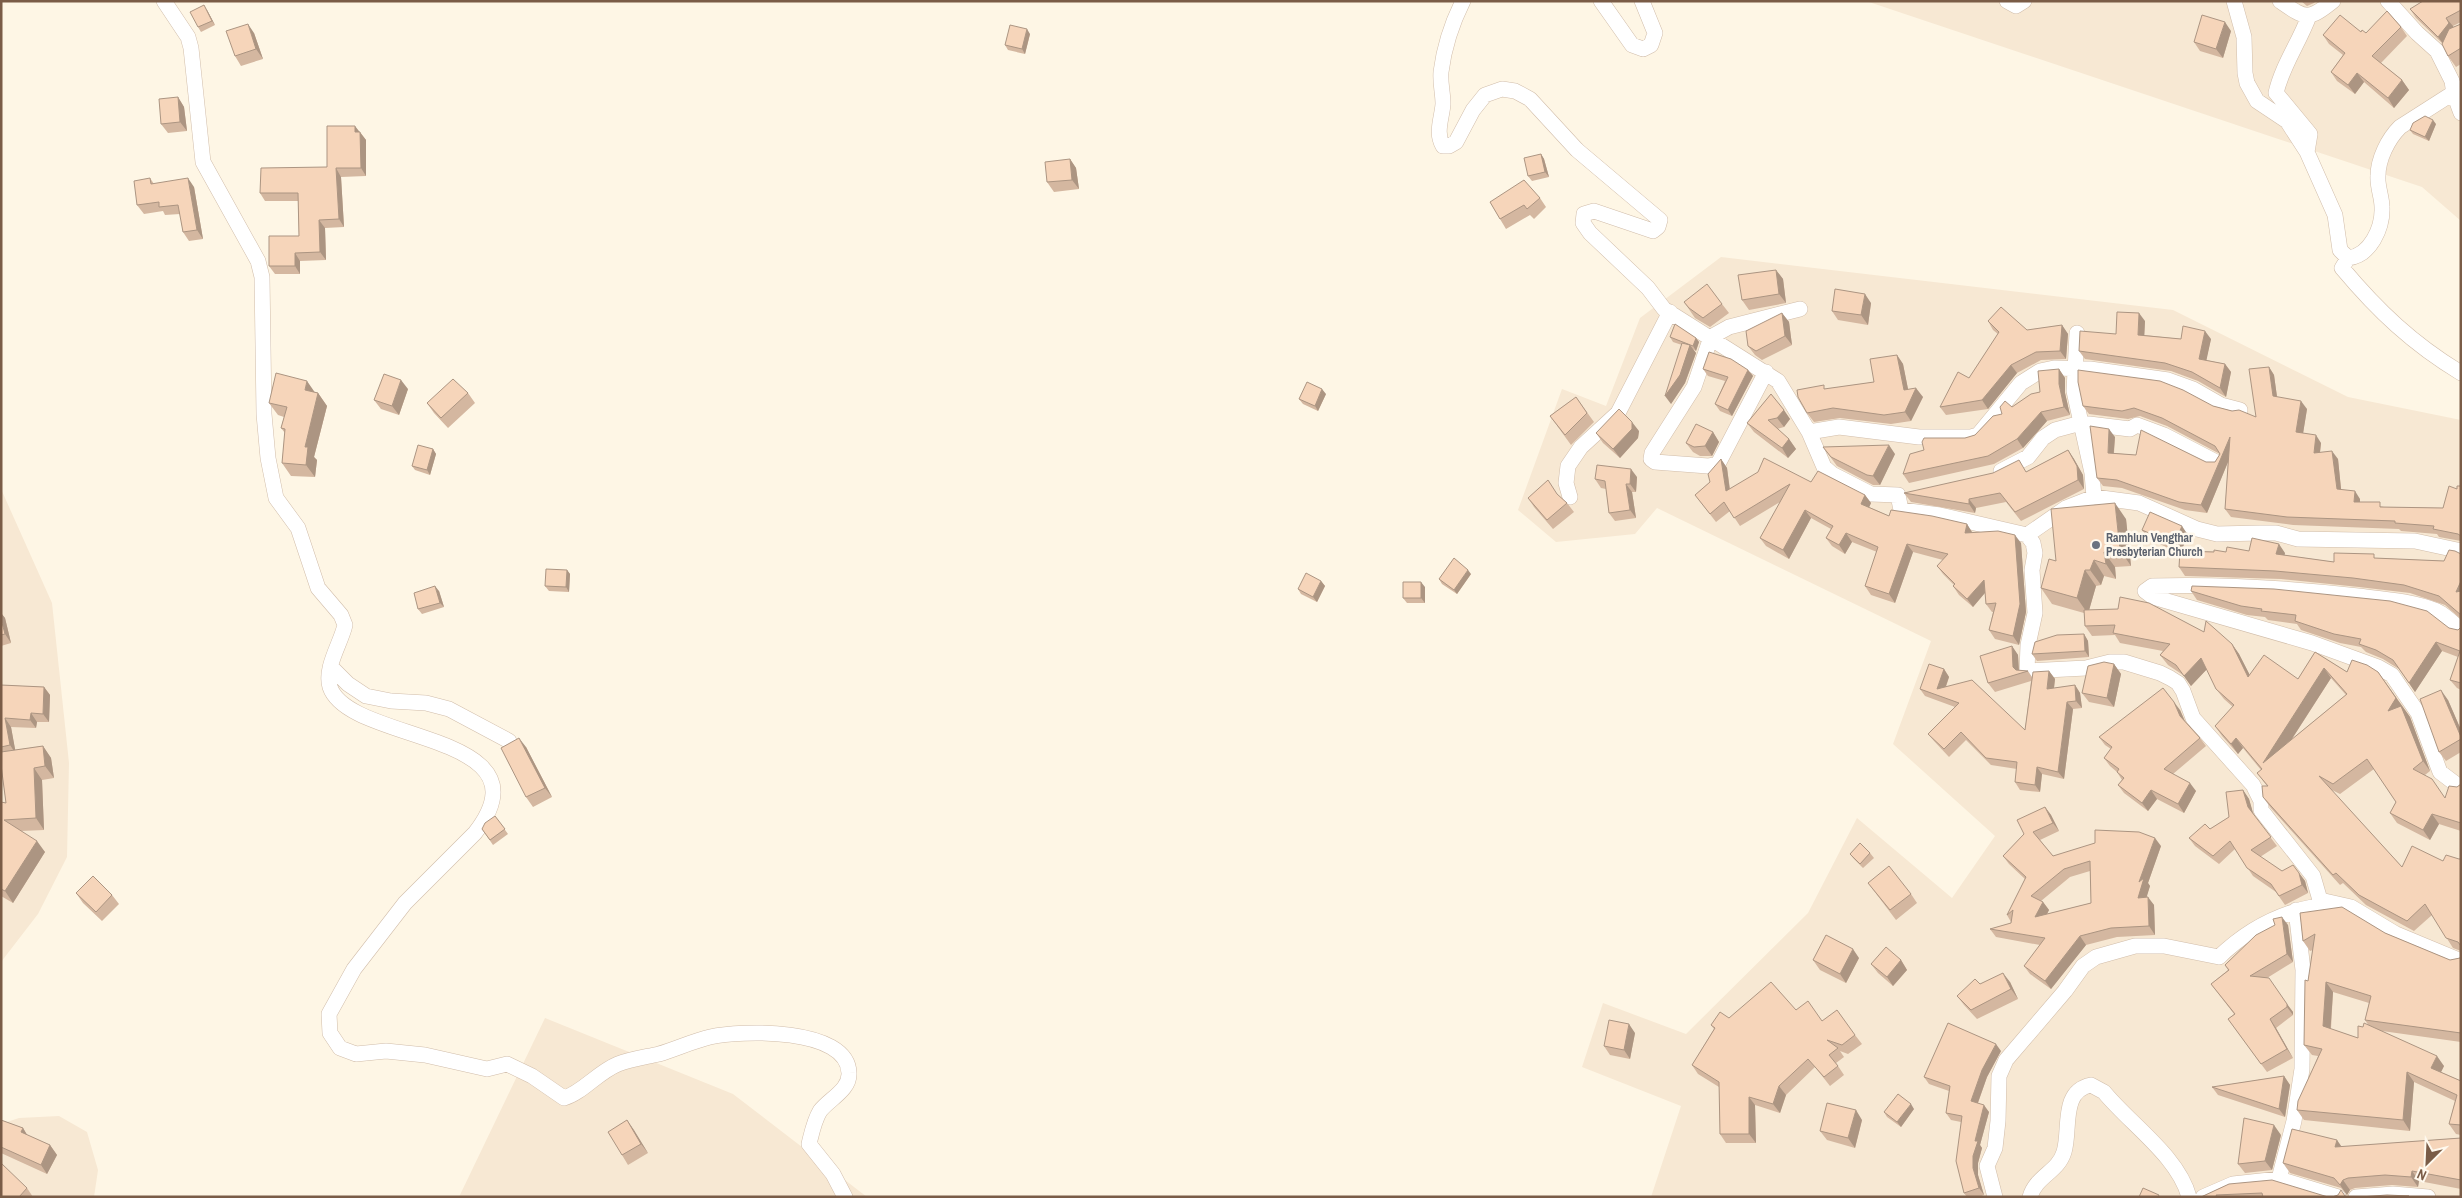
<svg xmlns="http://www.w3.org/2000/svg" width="2462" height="1198" viewBox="0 0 2462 1198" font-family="'Archivo Narrow',sans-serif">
	<rect width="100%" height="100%" fill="#fef6e5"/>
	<path fill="#f7e8d3" d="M1866 1H2461V221L2422 187Z
		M1721 257 2173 310 2348 397 2461 420V1197H1651L1681 1106 1582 1067 1603 1003 1686 1034 1808 913 1857 818 1952 898 1995 836 1893 744 1931 641 1657 508 1635 534 1556 542 1518 510 1562 389 1606 406 1640 318Z
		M1 489 52 603 69 763 67 857 38 914 1 962Z
		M545 1018 733 1094 867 1197H459Z
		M59 1116 87 1132 98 1170 94 1197H1V1124L19 1118Z"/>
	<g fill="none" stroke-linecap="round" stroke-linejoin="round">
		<g stroke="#d1bdaa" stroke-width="16">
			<path id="minor" d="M164 1 188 37 191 48 203 162 258 261 262 277 264 414 268 458 276 498 298 528 318 588 341 615 345 625C341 643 324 668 330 687 349 744 554 731 475 833L405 903 354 969 329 1014 330 1033 340 1048 356 1054 386 1051 425 1055 487 1069 507 1064 532 1076 564 1098C582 1093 598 1072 618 1064 631 1059 646 1057 659 1054 676 1049 693 1041 710 1037 740 1030 848 1027 849 1073 850 1090 829 1099 820 1111 814 1121 812 1132 809 1144L833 1174 845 1197
				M1463 1C1452 23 1444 48 1441 72 1440 83 1443 93 1443 104 1442 118 1435 133 1443 146H1449L1456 142 1473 110 1485 95 1502 89 1515 91 1530 99 1577 150 1660 220 1658 227 1653 231 1594 211 1584 214 1583 223 1590 233 1648 288 1664 309 1778 381 1809 432 1824 467 1832 474 1871 494 1898 495 1901 510 1940 515 2027 535 2066 508 2094 497 2139 503 2197 529 2217 534 2260 533H2276L2298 539 2415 541 2461 551
				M1601 1 1632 45 1643 49 1651 45 1655 33 1642 1
				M2007 1 2016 6 2024 1
				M2234 1 2244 37 2245 73 2247 83 2257 101 2287 121 2307 152 2335 215 2340 250 2348 258C2370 256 2383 228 2382 207 2382 197 2377 186 2378 176 2378 159 2388 139 2400 127L2461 88
				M2280 1C2306 19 2308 21 2333 1
				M2388 1 2417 33 2437 51 2452 81 2454 94 2461 113
				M2307 152 2310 134 2276 93C2282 66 2299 43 2309 16
				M2348 258 2342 268C2378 311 2413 344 2461 373
				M2077 333 2074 391 2092 473 2094 497
				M1766 372 1718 464 1708 466 1655 462 1651 459 1652 453 1694 387 1711 337 1729 327 1800 309
				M1809 432 1839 427 1919 437H1971L1978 435 2021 383 2040 371 2054 368 2090 369 2168 380 2193 389 2221 405 2240 410
				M2001 471 2028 457 2043 438 2055 430 2081 423 2130 429 2137 425 2164 435 2216 462
				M1570 497 1566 483 1568 466 1581 447 1618 413 1670 312
				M2461 630C2453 623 2446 615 2437 611 2413 601 2383 599 2358 596 2289 588 2221 584 2152 586L2145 591 2153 597 2312 643 2378 667 2392 675 2418 713 2440 772 2461 788
				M331 667 348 684 366 696 391 701 426 703 449 709 509 741
				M2320 900 2351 907 2396 934 2461 961
				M2279 1179 2294 1121 2302 1069 2303 970 2296 910
				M1995 1197 1987 1166 1995 1148 1998 1121 1999 1076 2006 1060 2065 991 2083 966 2096 957 2135 946H2164L2219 957C2247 930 2278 913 2317 906L2320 900 2313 876 2261 810V801L2253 785 2193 718 2183 691 2178 683 2170 678 2160 673 2124 662H2110L2086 668 2027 671 2028 645 2035 613 2032 570 2035 553 2033 543 2027 535
				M2030 1197C2036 1176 2058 1172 2064 1152 2071 1130 2060 1091 2091 1085L2104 1092C2130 1124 2178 1156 2189 1197
				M2203 1197 2233 1184 2279 1179 2338 1197
				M2356 1197 2393 1194 2428 1197"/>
		</g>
		<use href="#minor" stroke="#fff" stroke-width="15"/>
	</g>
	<path fill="#d4b7a0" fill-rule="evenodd" d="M2301 1H2316L2314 3 2307 6Z
		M2461 1V22L2453 26V27L2461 24V64L2456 67 2448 56 2442 43 2416 18 2410 9Z
		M207 10 215 25 201 32 198 27Z
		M2401 27 2407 36 2381 63 2402 80 2409 90 2394 108 2364 82 2355 94 2337 81 2331 72 2343 55 2329 44 2323 35 2361 32 2366 33Z
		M2231 31 2223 58 2200 51 2194 42Z
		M254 33 263 59 241 66 235 56Z
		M1030 34 1025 54 1008 50 1005 45Z
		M178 97 184 107 187 131 168 133 161 124Z
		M2436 124 2429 141 2413 134 2410 130Z
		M360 132 366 140V176L341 177 344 227 325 228 326 260 300 261V274H275L269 266 299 236 298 201H265L260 193 327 167Z
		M1541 154 1544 159 1549 177 1532 181 1528 176Z
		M1070 159 1076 168 1079 189 1054 192 1047 182Z
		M150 178 154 184 194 187 203 239 189 241 183 232 180 214 165 215 163 211 144 214 137 205Z
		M1540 198 1546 207 1534 219 1530 215 1506 229 1500 219 1490 202Z
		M1776 270 1783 279 1786 303 1749 310 1742 300Z
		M1684 302 1722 304 1729 313 1710 327 1695 318Z
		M1871 303 1868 325 1838 320 1832 311Z
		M1782 313 1789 322 1792 345 1762 360 1755 355 1748 346Z
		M1988 321 2027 330 2062 325 2068 334 2066 359 2041 360 2017 373 1988 409 1946 415 1940 407 1969 378 1998 334 1993 330Z
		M2145 321 2144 335 2181 339H2211L2206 360 2225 364 2231 372 2226 397 2198 381 2171 371 2085 359 2079 351Z
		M1670 337 1696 338 1699 342 1696 351 1693 349 1696 353 1685 383 1671 404 1682 345 1673 342Z
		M1897 355 1903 364 1908 389 1923 397 1911 421 1891 424 1840 418 1814 422 1807 413 1826 389 1874 382Z
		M2269 367 2274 375 2277 397 2307 409 2303 433 2321 443 2320 452 2338 459 2341 490 2360 499V502L2384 507 2443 508 2457 489 2461 486V541L2439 537 2437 534 2401 531 2399 529 2293 525 2231 517 2225 509 2228 462 2207 513 2185 510 2122 488 2103 486 2097 478 2115 437 2114 453 2206 462H2215L2220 454 2167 426 2140 416 2128 419 2089 414 2083 406H2213L2256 417Z
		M1703 369 1748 370 1753 376 1732 416 1720 411 1715 404 1725 381 1708 376Z
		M2059 369 2065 378V393L2070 415 2047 421 2023 448 1994 464 1909 483 1903 474 1924 450 1975 435 2002 414 2012 407 2040 392Z
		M408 389 399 415 381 409 374 400Z
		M316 392 318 393 327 406 314 457 317 460 315 477 291 476 282 463 285 433 281 428 284 417 278 415 269 403Z
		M468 393 475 403 448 428 434 413 427 403Z
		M1326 394 1318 411 1303 404 1299 399Z
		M1771 394 1790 419 1784 427 1777 429 1789 439 1796 449 1788 458 1754 432 1747 423Z
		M1576 397 1594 422 1571 445 1550 416Z
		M1639 431 1638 438 1620 458 1603 443 1596 433Z
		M1713 432 1719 442 1712 456H1700L1693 452 1686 443Z
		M1823 447 1895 454 1880 485H1873L1837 466Z
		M433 449 436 454 430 475 415 470 412 466Z
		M2068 450 2074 459 2083 475 2084 489 2021 521 2006 502 1976 508 1975 513 1911 502 1904 493 2026 472Z
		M1721 459 1727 468 1730 489 1811 482 1865 495 1871 503 1869 507 1889 516 1967 524 1972 533 2021 543 2026 612 2019 645 1995 639 1989 630 1993 612H1992L1986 604 1985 593 1973 607 1959 595 1953 586 1954 585 1943 574 1937 566 1943 560 1913 552 1895 603 1871 595 1865 586 1877 552 1852 542 1845 554 1832 546 1826 538 1831 529 1811 518 1789 559 1766 546 1760 538 1780 502 1740 526 1730 511 1716 522 1695 495 1710 482Z
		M1637 477 1636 492H1632L1636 518 1615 521 1609 513 1606 489 1601 488 1595 479Z
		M1558 495 1567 503 1574 512 1553 529 1534 507 1528 498Z
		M2126 519 2131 566 2115 567 2116 579 2104 576 2101 585 2096 586 2089 610 2204 632 2232 644 2239 654 2250 676 2298 679 2315 652 2347 672H2378L2410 717 2430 771 2425 775 2445 798 2461 784V831L2439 824 2430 840 2397 823 2390 813 2396 802 2374 769 2340 794 2330 789 2402 867 2461 859V951L2453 948 2432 915 2414 931 2366 905 2343 883 2340 885 2270 807 2263 797 2267 786 2257 773 2261 770 2243 748 2238 754 2222 736 2215 726 2233 707 2224 699 2216 689 2207 669 2191 686 2183 675 2168 665 2160 655 2163 651 2120 643 2115 635 2092 636 2085 626 2084 613 2052 604 2041 588 2056 561ZM2331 678 2346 695 2292 739Z
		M2142 530 2188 535 2181 551 2226 552 2249 551 2285 553 2284 555 2334 562 2376 558 2444 561 2461 554V619L2445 605 2410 593 2359 587 2281 579 2185 576 2179 567V553L2149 539Z
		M567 570 570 574 569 592 549 591 545 586Z
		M1471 574 1457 594 1442 584 1439 579Z
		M1321 581 1325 586 1317 602 1301 594 1298 589Z
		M1425 587V603H1407L1403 598Z
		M439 591 444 607 422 614 418 609Z
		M2191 591 2458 630 2461 627V690L2457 688 2450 680 2458 657 2442 651 2415 692 2399 669 2383 659 2366 652 2361 647 2340 643 2301 630 2297 624 2268 620 2265 617 2247 615 2197 600Z
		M1 613 5 618 11 643 1 646Z
		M2084 634 2088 641 2089 657 2037 661 2032 654Z
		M2012 646 2018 655 2019 670 2028 671 2032 677 2049 671 2055 679 2054 688 2075 685 2080 693 2082 708 2073 709 2064 779 2042 774 2040 792 2020 790 2015 782 2017 769 1991 765 1966 740 1949 757 1934 741 1928 734 1955 707 1925 696 1920 689 1944 669 1949 677 1946 687 2025 730 2031 681 1995 692 1988 683Z
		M2114 664 2121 674 2114 707 2089 702 2082 693Z
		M1 685 44 687 50 695 49 722H37L36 728 11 727 15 750 43 746 51 758 54 778 42 780 44 830 21 831 45 852 13 903 1 896V802L6 803 1 765Z
		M2448 700 2461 730V752L2446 761 2439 752Z
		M2180 710 2185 721 2200 738 2206 746 2173 774 2196 791 2184 813 2157 799 2148 811 2124 793 2118 785 2122 780 2117 772 2110 766 2104 758 2111 749 2105 745 2099 737Z
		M526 747 552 797 533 807 526 797Z
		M2243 790 2249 799 2253 814 2277 846 2260 857 2282 871 2299 873 2305 881 2308 893 2285 905 2276 892 2253 876 2235 849 2219 864 2195 846 2189 838 2210 829 2229 817Z
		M2045 807 2051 815 2059 831 2040 840 2053 856 2161 846 2148 883 2150 886 2146 897 2154 905 2155 935 2117 937 2086 945 2051 989 2030 974 2024 966 2040 945 1996 937 1990 929 2011 923V922L2007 915 2025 879 2009 864 2003 856 2024 834ZM2090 871 2091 903 2047 914 2049 910 2043 902 2041 901 2070 877Z
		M495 816 508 834 493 845 482 829Z
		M1870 853 1874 858 1863 868 1853 858 1850 854Z
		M1868 883 1911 894 1917 903 1896 920Z
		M76 893 112 895 119 904 102 921 83 903Z
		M2300 913 2385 933 2450 960 2460 958 2461 956V1042L2382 1031 2444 1066 2441 1072 2461 1081V1135L2456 1134 2449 1124 2455 1101 2414 1082 2410 1131 2304 1120 2297 1110 2318 1056 2312 1055 2304 1045 2308 981 2313 950 2310 951 2303 941ZM2333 992 2369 1003 2365 1020 2369 1026 2363 1027 2358 1038 2331 1029Z
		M2288 925 2293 962 2267 978 2293 1012V1015L2276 1028 2293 1058 2267 1072 2228 1019 2234 1014 2211 984 2228 970 2225 965Z
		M1859 958 1846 983 1820 970 1813 960Z
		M1901 960 1907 970 1893 986 1878 973 1871 964Z
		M2010 982 2018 999 1977 1019 1964 1005 1957 996 1980 984Z
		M1796 1010 1855 1035 1862 1044 1848 1054 1840 1051 1844 1057 1836 1063 1844 1075 1830 1086 1815 1067 1786 1095 1780 1113 1755 1105 1756 1143H1726L1720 1134 1719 1087 1698 1074 1692 1065 1714 1029 1711 1025 1729 1018Z
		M1635 1033 1630 1059 1610 1055 1604 1046Z
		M2001 1051 1987 1077 1978 1103 1989 1112 1980 1145 1982 1148 1978 1163V1175L1984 1195 1979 1197H1967L1964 1193 1961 1122 1951 1120 1946 1113 1949 1091 1929 1084 1924 1077Z
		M2284 1076 2290 1085 2285 1117 2218 1095 2212 1087Z
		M1914 1109 1901 1127 1887 1117 1884 1112Z
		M1 1120 23 1128 27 1135 50 1145 57 1155 47 1174 1 1153Z
		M627 1120 648 1153 628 1165 622 1155Z
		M1862 1120 1855 1148 1827 1140 1820 1131Z
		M2281 1135 2272 1170 2245 1173 2238 1164Z
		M2461 1138V1189L2419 1181 2418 1187 2392 1185 2355 1188 2350 1190 2347 1195 2341 1188 2290 1173 2283 1163 2342 1147Z
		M2229 1184 2328 1197H2201Z
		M27 1188 33 1197H1Z"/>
	<path fill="#ac9582" d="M204 5 207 10 215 25 212 21Z
		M2446 18 2453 26 2455 32 2444 45 2438 37Z
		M2225 22 2231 31 2223 58 2216 49Z
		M248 24 254 33 263 59 256 49Z
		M1027 29 1030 34 1025 54 1022 49Z
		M2357 73 2364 82 2355 94 2348 85Z
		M2402 80 2409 90 2394 108 2388 98Z
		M178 97 184 107 187 131 180 122Z
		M2433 120 2436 124 2429 141 2425 137Z
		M355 126 366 140V176L361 168 355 132Z
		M1541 154 1544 159 1549 177 1545 172Z
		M1070 159 1076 168 1079 189 1072 180Z
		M336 168 341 177 344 227 339 219Z
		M188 178 194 187 203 239 197 230Z
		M319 220 325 228 326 260 320 252Z
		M295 253 300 261V274L295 266Z
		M1776 270 1783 279 1786 303 1779 294Z
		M1865 294 1871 303 1868 325 1861 315Z
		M1782 313 1789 322 1792 345 1785 336Z
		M2139 313 2145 321 2144 343 2138 335Z
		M2062 325 2068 334 2066 359 2060 351Z
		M2205 331 2211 339 2205 367 2199 359Z
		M1696 338 1699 342 1696 351 1693 346Z
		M1690 345 1696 353 1685 383 1671 404 1665 396Z
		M1897 355 1903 364 1910 399 1904 390Z
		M2225 364 2231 372 2226 397 2220 388Z
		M2011 365 2017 373 1988 409 1982 400Z
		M2269 367 2274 375 2278 404 2273 396Z
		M2059 369 2065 378V393L2070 415 2064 407 2059 384Z
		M1748 370 1753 376 1732 416 1728 410Z
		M401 380 408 389 399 415 392 406Z
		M307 381 316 394 305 390Z
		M1916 388 1923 397 1911 421 1905 412Z
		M1322 389 1326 394 1318 411 1315 406Z
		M318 393 327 406 314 457 317 460 315 477 306 465 305 447Z
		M2301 401 2307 409 2302 440 2296 432Z
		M1784 410 1790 419 1784 427 1777 418Z
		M2041 412 2047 421 2023 448 2017 439Z
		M1632 422 1639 431 1638 438 1620 458 1613 449Z
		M2109 429 2115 437 2113 461 2108 453Z
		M1713 432 1719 442 1712 456 1705 446Z
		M2316 435 2321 443 2319 461 2314 453Z
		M2230 437 2235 445 2207 513 2201 505Z
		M1789 439 1796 449 1788 458 1782 448Z
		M1889 445 1895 454 1880 485 1873 476Z
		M433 449 436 454 430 475 427 470Z
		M2068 450 2074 459 2083 475 2084 489 2078 480Z
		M2332 451 2338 459 2342 498 2337 489Z
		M1721 459 1727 468 1731 500 1726 491Z
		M1631 469 1637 477 1636 492 1630 484Z
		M1626 484 1632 492 1636 518 1630 510Z
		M2355 491 2360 499V510L2354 502Z
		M1865 495 1871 503 1867 512 1861 504Z
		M1969 499 1976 508 1975 513 1969 504Z
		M2115 503 2126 519 2131 566 2120 550Z
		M1805 510 1811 518 1789 559 1783 550Z
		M1967 524 1972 532 1971 542 1965 533Z
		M2182 526 2188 535 2180 554 2174 544Z
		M1846 533 1852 542 1845 554 1839 545Z
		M2015 535 2021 543 2026 612 2019 645 2013 636Z
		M1907 544 1913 552 1895 603 1889 594Z
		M2279 544 2285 553 2283 563 2276 554Z
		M2104 552 2115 567 2116 579 2106 564Z
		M2094 560 2104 576 2101 585 2090 570Z
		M567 570 570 574 569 592 566 587Z
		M1468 570 1471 574 1457 594 1454 590Z
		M2085 570 2096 586 2088 614 2077 598Z
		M1984 580 1989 588 1973 607 1967 599Z
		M1321 581 1325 586 1317 602 1313 597Z
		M2461 581V599L2456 592Z
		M1421 582 1425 587V603L1421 598Z
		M435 586 439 591 444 607 440 603Z
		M1 613 5 618 11 643 5 634 1 619Z
		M2084 634 2088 641 2089 657 2085 651Z
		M2436 642 2442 651 2415 692 2409 683Z
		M2232 644 2239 654 2256 687 2248 677Z
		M2012 646 2018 655 2019 673 2013 667Z
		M2201 658 2208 668 2191 686 2184 676Z
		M2114 664 2121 674 2114 707 2107 698Z
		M2324 668 2331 678 2270 773 2263 763Z
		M1944 669 1949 677 1942 697 1937 689Z
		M2049 671 2055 679 2053 696 2047 689Z
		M2378 672 2410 717 2430 771 2388 711Z
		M2075 685 2080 693 2082 708 2076 701Z
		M44 687 50 695 49 722 43 714Z
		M2441 690 2448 700 2461 730V737Z
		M2067 702 2073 709 2064 779 2058 772Z
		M2174 702 2180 710 2186 724 2180 716Z
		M31 713 37 722 36 728 30 720Z
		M5 718 11 727 16 754 10 745Z
		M519 738 526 747 552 797 545 788Z
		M2236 738 2243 748 2238 754 2231 744Z
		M43 746 51 758 54 778 45 766Z
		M2037 767 2042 774 2040 792 2035 785Z
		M34 768 42 780 44 830 36 818Z
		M2190 783 2196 791 2184 813 2178 804Z
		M2151 790 2157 799 2148 811 2142 803Z
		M2243 790 2249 799 2254 816 2248 807Z
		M2045 807 2051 815 2059 831 2053 823Z
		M2432 814 2439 824 2430 840 2423 830Z
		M2155 838 2161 846 2148 883 2150 886 2144 906 2138 898 2139 882Z
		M37 841 45 852 13 903 5 891Z
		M2299 873 2305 881 2308 893 2302 885Z
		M2148 897 2154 905 2155 935 2149 926Z
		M2043 902 2049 910 2041 926 2035 917Z
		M2282 917 2288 925 2293 962 2287 954Z
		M2080 936 2086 945 2051 989 2045 981Z
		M1853 949 1859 958 1846 983 1840 974Z
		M1901 960 1907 970 1893 986 1887 977Z
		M2003 973 2010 982 2018 999 2011 989Z
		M2326 982 2333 992 2330 1036 2323 1026Z
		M2287 1004 2293 1012V1015L2287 1007Z
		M2270 1019 2276 1028 2293 1058 2287 1049Z
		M1629 1024 1635 1033 1630 1059 1624 1050Z
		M1996 1044 2001 1051 1987 1077 1976 1108 1971 1101 1982 1070Z
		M2437 1056 2444 1066 2438 1078 2431 1068Z
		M2407 1072 2414 1082 2410 1131 2403 1120Z
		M2284 1076 2290 1085 2285 1117 2279 1109Z
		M1779 1086 1786 1095 1780 1113 1773 1104Z
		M1749 1097 1755 1105 1756 1143 1749 1134Z
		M1911 1104 1914 1109 1901 1127 1897 1122Z
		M1984 1105 1989 1112 1980 1145 1982 1148 1978 1163V1175L1984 1195 1979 1188 1973 1168V1156L1975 1141Z
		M1856 1110 1862 1120 1855 1148 1848 1138Z
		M627 1120 634 1130 648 1153 641 1144Z
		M2274 1125 2281 1135 2272 1170 2265 1161Z
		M23 1128 29 1138 21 1132Z
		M2337 1140 2344 1150 2335 1147Z
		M50 1145 57 1155 47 1174 41 1165Z
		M2412 1171 2419 1181 2418 1187 2411 1177Z
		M2343 1180 2350 1190 2347 1195 2340 1185Z"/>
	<path fill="#f6d5ba" stroke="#ac9582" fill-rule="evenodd" d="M2423 1H2461V10L2446 18 2449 23 2438 37 2410 9Z
		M204 5 212 21 198 27 190 12Z
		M2387 11 2401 27 2372 56 2402 80 2388 98 2357 73 2348 85 2331 72 2345 53 2323 35 2340 15 2361 32 2362 30 2366 33Z
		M2202 15 2225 22 2216 49 2194 42Z
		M248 24 256 49 235 56 226 31Z
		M2461 24V48L2448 56 2442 44 2449 29Z
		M1010 25 1027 29 1022 49 1005 45Z
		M178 97 180 122 161 124 159 99Z
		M2425 116 2433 120 2425 137 2410 130 2413 123Z
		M327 126H355V132H360L361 168H336L339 219 319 220 320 252 295 253V266H269V236H299L298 193H260L261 168 327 167Z
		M1541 154 1545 172 1528 176 1524 158Z
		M1070 159 1072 180 1047 182 1045 162Z
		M150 178 151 184 188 178 197 230 183 232 178 205 159 207V202L137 205 134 181Z
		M1524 180 1540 198 1527 209 1524 205 1500 219 1490 202Z
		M1776 270 1779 294 1742 300 1738 275Z
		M1707 284 1722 304 1703 318 1689 308 1684 302Z
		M1835 289 1865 294 1861 315 1832 311Z
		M2001 307 2027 330 2062 325 2060 351 2036 352 2011 365 1982 400 1940 407 1958 372 1969 378 1999 332 1988 321Z
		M2117 312 2139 313 2138 335 2181 339 2183 326 2205 331 2199 359 2225 364 2220 388 2192 372 2165 363 2079 351 2080 331 2116 334Z
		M1782 313 1785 336 1756 351 1748 346 1746 331Z
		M1675 324 1696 338 1693 346 1670 337Z
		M1682 343 1690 345 1680 375 1665 396Z
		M1709 352 1731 359 1748 370 1728 410 1715 404 1728 377 1703 369Z
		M1897 355 1904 390 1916 388 1905 412 1884 415 1833 408 1807 413 1798 397 1797 390 1824 385V389L1874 382 1870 359Z
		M2269 367 2273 396 2301 401 2296 432 2316 435 2314 453 2332 451 2337 489 2355 491 2354 502H2380V507L2443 508 2449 486 2457 489V486H2461V536L2458 534 2433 529 2434 526 2395 523V521L2287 517 2225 509 2230 437 2201 505 2179 502 2117 480 2097 478 2090 426 2109 429 2108 453 2136 455 2141 430 2206 462H2215L2220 454 2215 446 2162 418 2134 408 2122 411 2083 406 2078 382V370L2160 381 2183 390 2213 406 2232 411 2239 410 2256 417 2249 369Z
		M2059 369V384L2064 407 2041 412 2017 439 1988 456 1903 474 1910 454 1924 450 1922 442 1924 438H1965L1975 435 1993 416 2002 414 2000 407 2005 401 2012 407 2031 394 2040 392 2038 371Z
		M276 373 307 381 305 390 318 393 305 447H308L306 465 282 463 285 429 281 428 287 407 269 403Z
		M384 374 401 380 392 406 374 400Z
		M453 379 468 393 441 418 427 403Z
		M1307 382 1322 389 1315 406 1299 399Z
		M1771 394 1784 410 1777 418 1768 420 1789 439 1782 448 1747 423Z
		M1576 397 1587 413 1565 435 1550 416Z
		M1619 409 1632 422V429L1613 449 1596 433Z
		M1696 424 1713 432 1705 446 1694 447 1686 443Z
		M418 445 433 449 427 470 412 466Z
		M1889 445 1873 476 1867 475 1831 457 1823 447Z
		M2068 450 2077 466 2078 480 2015 512 2000 493 1969 499V504L1904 493 1993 473 2019 460 2026 472Z
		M1764 458 1811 482 1818 471 1865 495 1861 504 1889 516 1891 510 1932 516 1967 524 1965 533 1998 531 2015 535 2020 604 2013 636 1989 630 1996 603 1986 604 1984 580 1967 599 1953 586 1955 584 1937 566 1948 554 1907 544 1889 594 1865 586 1878 547 1846 533 1839 545 1826 538 1833 526 1805 510 1783 550 1760 538 1790 484 1734 518 1724 502 1710 514 1695 495 1710 482 1708 474 1721 459 1726 491 1758 472Z
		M1597 465 1631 469 1630 484H1626L1630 510 1609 513 1605 481 1595 479Z
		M1548 480 1557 494 1567 503 1547 520 1528 498Z
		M2115 503 2120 550 2104 552 2106 564 2094 560 2090 570H2085L2077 598 2041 588 2049 559 2056 561 2051 509Z
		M2150 512 2182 526 2174 544 2142 530Z
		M2252 538 2279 544 2276 554 2334 562V553L2374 554V558L2444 561 2449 550 2455 551 2461 554V581L2456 592 2461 591V615L2439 596 2404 585 2353 578 2275 571 2179 567 2180 551 2214 552V550L2226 552 2227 547 2249 551Z
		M1454 558 1468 570 1454 590 1439 579Z
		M546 569 567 570 566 587 545 586Z
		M1306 573 1321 581 1313 597 1298 589Z
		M1403 582H1421V598H1403Z
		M435 586 440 603 418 609 414 593Z
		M2192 586 2274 589 2390 601 2427 611 2449 628 2458 630 2461 627V683L2450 680 2460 651 2436 642 2409 683 2393 660 2376 650 2359 644 2361 639 2334 634 2295 621 2296 615 2261 611 2262 609 2241 606 2191 591Z
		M2120 597 2149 603 2204 632 2206 621 2232 644 2248 677 2264 655 2298 679 2315 652 2347 672 2352 660 2367 665 2378 672 2396 698 2388 711 2401 706 2423 761 2413 769 2432 779 2445 798 2449 786 2457 787 2461 784V823L2432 814 2423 830 2390 813 2396 802 2367 759 2333 784 2319 776 2402 867 2412 846 2443 861 2446 855 2459 859H2461V946L2458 942 2446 938 2425 904 2407 921 2359 895 2336 873 2333 875 2263 797 2262 786H2268L2257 773 2262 769 2236 738 2231 744 2215 726 2234 705 2216 689 2201 658 2184 676 2176 665 2160 655 2170 644 2113 633 2115 625 2085 626 2084 610 2118 609ZM2324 668 2347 694 2263 763Z
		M1 619 5 634 1 635Z
		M2084 634 2085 651 2032 654 2035 642 2057 635Z
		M2012 646 2013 667 2016 670 2028 671 1988 683 1980 656Z
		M2104 662 2114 664 2107 698 2082 693 2088 666Z
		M1929 664 1944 669 1937 689 1972 680 2025 730 2033 672 2049 671 2047 689 2075 685 2076 701 2067 702 2058 772 2037 767 2035 785 2015 782 2017 762 1986 758 1961 732 1944 749 1928 734 1959 703 1920 689Z
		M1 685 44 687 43 714 31 713 30 720 5 718 10 745 1 747Z
		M2163 688 2174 702 2180 716 2200 738 2164 769 2190 783 2178 804 2151 790 2142 803 2118 785 2124 778 2117 772 2119 769 2104 758 2112 747 2099 737Z
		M2441 690 2461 737V739L2439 752 2420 699Z
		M519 738 545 788 526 797 501 748Z
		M43 746 45 766 34 768 36 818 4 820 37 841 5 891 1 889V802L6 803 1 765V752Z
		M2243 790 2248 807 2271 837 2251 850 2282 871 2293 865 2299 873 2302 885 2279 896 2271 884 2247 868 2230 841 2213 856 2189 838 2205 824 2210 829 2229 817 2226 792Z
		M2045 807 2053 823 2033 832 2053 856 2095 843V830L2139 832 2155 838 2139 882 2144 878 2138 898 2148 897 2149 926 2111 928 2080 936 2045 981 2024 966 2045 938 1990 929 2011 923 2013 910 2007 915 2026 877 2003 856 2024 834 2017 820ZM2090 861 2091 903 2035 917 2043 902 2031 896 2064 869Z
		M495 816 505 829 490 840 482 829 485 823Z
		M1860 843 1870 853 1860 864 1850 854Z
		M1889 866 1911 894 1890 910 1868 883Z
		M93 876 112 895 96 912 76 893Z
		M2342 907 2385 933 2450 960 2460 958 2461 956V1033L2365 1020 2371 996 2326 982 2323 1026 2358 1038V1026L2363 1027 2364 1023 2437 1056 2431 1068 2461 1081V1125L2449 1124 2457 1095 2407 1072 2403 1120 2297 1110 2298 1101 2322 1049 2304 1045 2305 980 2308 981 2315 934 2303 941 2300 913Z
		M2282 917 2287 954 2250 976 2269 978 2287 1004V1007L2270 1019 2287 1049 2261 1064 2228 1019 2235 1014 2211 984 2229 970 2225 965 2256 935 2275 925 2273 919Z
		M1826 935 1853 949 1840 974 1813 960Z
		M1886 947 1901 960 1887 977 1871 964Z
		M2003 973 2011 989 1971 1010 1957 996 1975 979 1980 984Z
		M1771 982 1796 1010 1808 1001 1822 1021 1837 1010 1855 1035 1842 1045 1827 1040 1838 1048 1829 1055 1838 1066 1824 1077 1808 1059 1779 1086 1773 1104 1749 1097V1134H1720L1719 1082 1692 1065 1715 1028 1711 1025 1720 1012 1729 1018Z
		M1609 1020 1629 1024 1624 1050 1604 1046Z
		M1948 1023 1996 1044 1982 1070 1971 1101 1984 1105 1975 1141H1978L1973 1156V1168L1979 1188 1964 1193 1956 1161 1962 1116 1946 1113 1950 1086 1924 1077Z
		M2284 1076 2279 1109 2212 1087Z
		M1898 1094 1911 1104 1897 1122 1884 1112Z
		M1827 1103 1856 1110 1848 1138 1820 1131Z
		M2244 1118 2274 1125 2265 1161 2238 1164Z
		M1 1120 23 1128 21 1132 50 1145 41 1165 1 1147Z
		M627 1120 641 1144 622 1155 608 1132Z
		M2292 1129 2337 1140 2335 1147 2461 1138V1180L2412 1171 2411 1177 2385 1175 2348 1178 2343 1180 2340 1185 2334 1178 2283 1163Z
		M1 1163 27 1188 19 1197H1Z
		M2272 1180 2328 1197H2263L2262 1193 2216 1195 2217 1197H2201L2229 1184Z
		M2143 1188 2159 1195 2158 1197H2139Z
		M2341 1190 2345 1196 2347 1197H2332L2338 1195Z
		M2387 1195 2409 1196 2360 1197Z"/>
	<circle fill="#6b7280" stroke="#fff9ee" stroke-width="2" cx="2096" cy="545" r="5"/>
	<g text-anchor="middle" stroke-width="5" stroke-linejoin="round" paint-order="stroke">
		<g font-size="12" font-weight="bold" fill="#5b616d" stroke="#fff9ee" text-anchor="start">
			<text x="2106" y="542">Ramhlun Vengthar<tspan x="2106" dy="14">Presbyterian Church</tspan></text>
		</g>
	</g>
	<rect width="2462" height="1198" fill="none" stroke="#7a5c47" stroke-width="5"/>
	<g transform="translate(2427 1163) rotate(204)" stroke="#fff9ee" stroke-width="4" paint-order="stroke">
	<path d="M0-4L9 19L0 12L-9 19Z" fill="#7a5c47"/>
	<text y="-8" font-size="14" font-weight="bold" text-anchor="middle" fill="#7a5c47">N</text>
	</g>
</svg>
